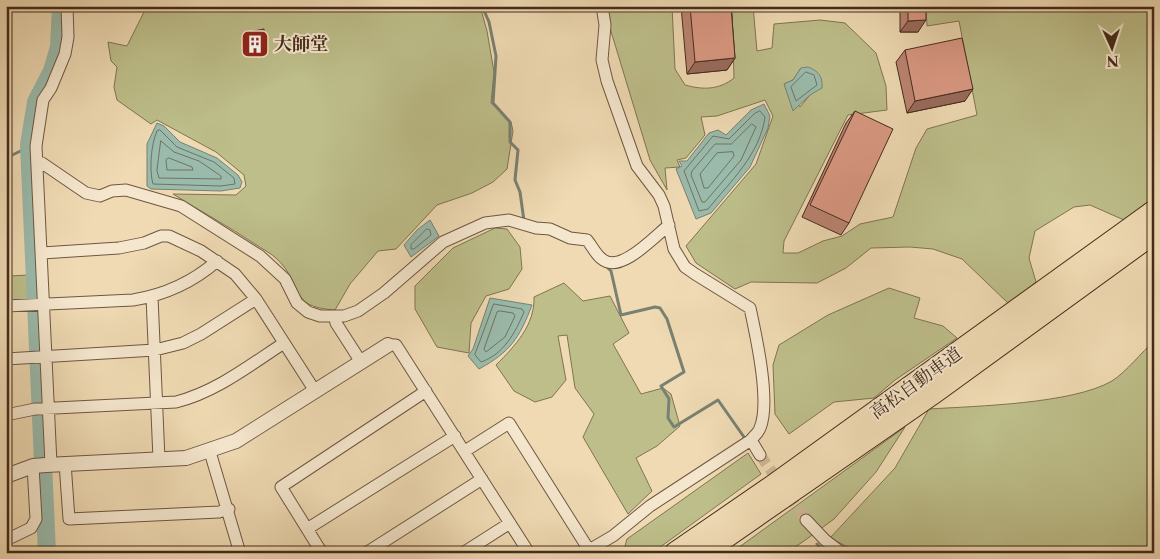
<svg xmlns="http://www.w3.org/2000/svg" width="1160" height="559" viewBox="0 0 1160 559" font-family="'Libre Caslon Text','Noto Serif JP',serif">
	<rect width="100%" height="100%" fill="#efdab3"/>
	<filter id="stains"><feTurbulence type="fractalNoise" baseFrequency=".004" numOctaves="4"/><feColorMatrix values="0 0 0 0 .2 0 0 0 0 .09 0 0 0 0 .02 0 0 0 .5 -.17"/></filter>
	<radialGradient id="worn" r=".72"><stop offset=".6" stop-color="#630" stop-opacity="0"/><stop offset="1" stop-color="#630" stop-opacity=".3"/></radialGradient>
	<path fill="#bdbe8a" stroke="#807452" fill-rule="evenodd" d="M147 6H480L487 31 494 72 491 103 511 122 513 131 507 169 493 182 472 193 437 205 396 249 378 251 350 284 335 310C287 307 305 286 277 259 271 253 262 249 255 244 228 226 200 211 173 194L236 195 246 186 244 175 216 152 157 120 151 124 117 100 114 87 117 67 111 61 108 42 127 46Z
		M607 6H672L675 69 685 85C703 90 719 90 734 78L732 6H753L757 51 772 48 774 24 820 20 845 23 876 53 886 86 887 110 848 115 784 241 783 253H798L823 241 842 236 860 224 893 217 916 148 927 129 977 115 959 21 927 26 926 6H1154V105L1148 107 1149 126 1154 132V197L1124 220 1090 205 1074 207 1035 231 1029 258 1036 282 1009 304 962 259 933 249 910 247 871 248 846 268 817 283 751 282 735 289 696 263 686 246 756 164 773 116 765 100 717 116 701 117 705 135 686 158 677 160 680 167 665 168 667 190 650 160 610 28ZM801 68 810 95 800 107 784 84 793 80Z
		M495 228 507 229 520 247 522 269 509 289 486 296 471 323 469 353 437 347 415 309V286L453 248Z
		M6 255H8L9 276 29 275 30 301 6 303Z
		M564 283 583 301 610 296 629 333 613 344 641 394 663 388 671 394 680 426 657 446 636 458 652 491 628 514 583 437 594 414 575 388 567 335 558 336 566 380 552 397 535 402 514 391 496 365C515 346 535 325 534 297Z
		M889 288 920 298 914 318 943 326 957 338 895 380 874 398 834 402 789 434 775 414 773 365 779 345 828 315Z
		M1154 341V553H852L848 547 830 538 895 468 929 409C977 406 1072 404 1112 381 1126 372 1142 352 1154 341Z
		M905 427 876 472 834 519 804 541 786 553H731Z
		M748 453 761 474 652 553H623L627 539Z"/>
	<path fill="#9abbac" stroke="#788172" d="M808 67C818 71 823 76 822 88L810 95 793 111 784 84 793 80 801 68Z
		M764 104 770 116 768 128 750 167 711 213 696 219 676 169 682 166 679 161H687L709 133 718 130 726 135 751 110Z
		M157 123 164 126 180 142 217 158 238 175 242 182 240 188 221 191 151 189 147 186V144Z
		M430 220 439 236 411 257 404 245 417 230Z
		M490 298 532 305C519 339 510 352 479 369L468 356 473 349Z"/>
	<g fill="none" stroke-linecap="round" stroke-linejoin="round">
		<path stroke="#6f7364" stroke-width="1" d="M806 72 814 75 817 85 796 101 791 87Z
			M760 111 765 117C760 154 731 181 708 209L699 211 684 171 713 136 729 139 754 114Z
			M752 124 756 127 741 160 705 202H702L691 175 692 171 715 144H731Z
			M160 130 177 147 214 162 234 178 235 184 221 186 153 184C149 170 151 144 157 131Z
			M161 141 174 152 199 161 221 176V179L159 178 157 171Z
			M733 152 734 156 708 188H704L700 174 717 153Z
			M169 158 192 167 193 170H167L166 160Z
			M427 229 430 230 431 235 414 249H411V245Z
			M494 304 522 309 524 312C515 333 504 354 481 362L475 355Z
			M500 311 513 313 515 316 505 337 486 352 484 349 497 312Z"/>
		<path stroke="#788172" stroke-width="3" d="M482 6 489 22 496 56 493 103 510 122V142L518 150 515 180 520 192 524 221
			M6 158 29 147
			M605 265 611 271 621 315 655 307 660 308 667 319 684 372 661 386 669 399 668 418 674 427 718 400 744 437
			M817 544 825 553"/>
		<path stroke="#9abbac" stroke-width="18" d="M47 553 29 145 36 102 52 71 59 47 61 6"/>
		<path stroke="#cdb795" stroke-width="11" stroke-dasharray="11 5.5" stroke-linecap="butt" d="M760 455 806 520"/>
		<g stroke="#6f5741" stroke-width="13">
			<path id="minor" d="M37 162 42 163 86 193 100 196 112 191 126 190 181 206 260 256 285 279 297 303 308 312 320 316H344L358 311 384 293 443 242 485 223 509 220 536 228 550 229 570 238 587 240C592 246 596 255 602 259 620 275 656 235 669 225
				M42 253 119 248 144 243 161 236H169L201 251 235 274 256 299 315 391
				M152 297 159 459
				M6 306 133 300C164 295 193 282 217 261
				M335 317 336 323 361 362
				M388 345H396L529 553
				M6 359 155 350 183 343 201 334 256 299
				M6 415 35 409 176 402C216 392 250 365 284 343
				M751 440 760 455
				M465 451 509 423 589 550 584 553
				M210 452 240 553
				M65 463 69 519 219 512 229 509
				M51 464 36 146 43 100 51 88 65 54 68 37 67 6
				M806 520 825 540 842 553
				M307 529 455 436
				M6 540 31 528 36 519 33 466
				M589 550 613 536 650 506 751 440C754 436 759 432 760 428 771 402 756 336 750 308L695 274 685 267 674 249 664 206 659 195 637 166 607 81 602 60 605 25 602 6
				M322 553 281 487 426 391
				M366 553 482 479
				M463 553 510 523"/>
		</g>
		<g stroke="#6f5741" stroke-width="16">
			<path id="tertiary" d="M6 476 33 466 46 465 186 458 236 441 388 345"/>
		</g>
		<g stroke="#442b1b" stroke-width="23">
			<path id="motorway" d="M675 553 771 487 1154 211
				M703 553 935 392 1154 233"/>
		</g>
		<use href="#minor" stroke="#f5e7ce" stroke-width="11"/>
		<use href="#tertiary" stroke="#f5e7ce" stroke-width="14"/>
		<use href="#motorway" stroke="#efdab3" stroke-width="21"/>
	</g>
	<path fill="#bc8472" stroke="#442b1b" d="M681 6H731L735 58 727 70 687 74Z
		M900 6H926L918 32H900Z
		M254 31 260 51 249 50 250 37Z
		M905 50 965 101 907 113 896 62Z
		M855 111 849 223 841 235 802 217 846 123Z"/>
	<path fill="#996b5c" stroke="#442b1b" d="M758 6H799L796 10H756Z
		M807 6H847L845 9H805Z
		M853 6H893L891 9H850Z
		M926 20 918 32H900L908 21Z
		M253 44 264 45 260 51 249 50Z
		M735 58 727 70 687 74 695 62Z
		M973 89 965 101 907 113 915 101Z"/>
	<path fill="#db9984" stroke="#442b1b" d="M690 6H731L735 58 695 62Z
		M908 6H926V20L908 21Z
		M264 29V45L253 44 254 31Z
		M962 38 973 89 915 101 905 50Z
		M855 111 893 129 849 223 810 205Z"/>
	<defs>
		<g id="building-square" transform="scale(1.4375)"><rect x="-9" y="-9" width="18" height="18" rx="4" fill="#8f2418" stroke="#f5e7ce"/><path d="M-4-6H4V6H1V3H-1V6H-4ZM-2.5-4.3h1.7v1.8h-1.7ZM.8-4.3h1.7v1.8H.8ZM-2.5-1h1.7V.8h-1.7ZM.8-1h1.7V.8H.8Z" fill="#fff"/></g>
	</defs>
	<g fill-rule="evenodd">
		<use href="#building-square" x="255" y="44"/>
	</g>
	<g text-anchor="middle" stroke-width="4" stroke-linejoin="round" paint-order="stroke">
		<g font-size="18" font-weight="bold" fill="#442b1b" stroke="#f5e7ce" text-anchor="start">
			<text x="274" y="50">大師堂</text>
		</g>
		<g font-size="18" fill="#442b1b" stroke="#f5e7ce">
			<text transform="translate(916 383) rotate(-36)" y="6">高松自動車道</text>
		</g>
	</g>
	<rect width="1160" height="559" fill="none" stroke="#efdab3" stroke-width="25"/>
	<rect x="8" y="8" width="1145" height="544" fill="none" stroke="#442b1b" stroke-width="2.5"/>
	<rect x="12" y="12" width="1135" height="534" fill="none" stroke="#442b1b"/>
	<g transform="translate(1112 48) rotate(177)" stroke="#f5e7ce" stroke-width="4" paint-order="stroke">
	<path d="M0-4L9 19L0 12L-9 19Z" fill="#442b1b"/>
	<text y="-8" font-size="14" font-weight="bold" text-anchor="middle" fill="#442b1b">N</text>
	</g>
	<rect width="100%" height="100%" filter="url(#stains)"/>
	<rect width="100%" height="100%" fill="url(#worn)"/>
</svg>
